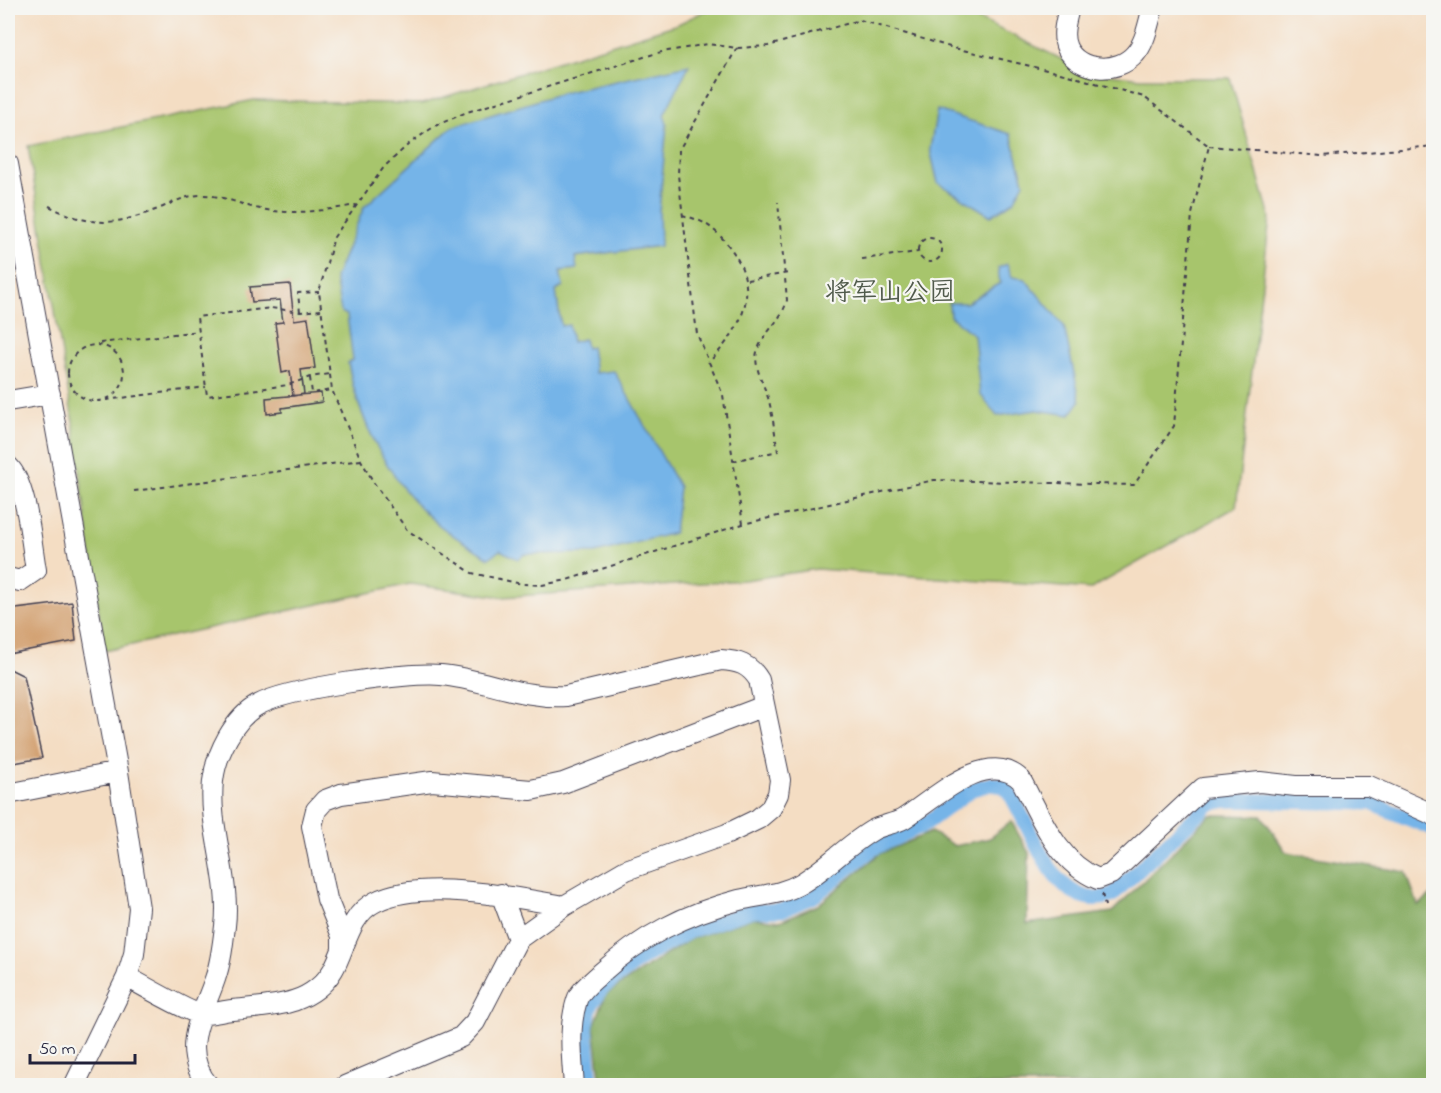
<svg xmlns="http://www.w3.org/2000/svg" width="1441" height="1093" viewBox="0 0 1441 1093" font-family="'Indie Flower','LXGW WenKai TC',sans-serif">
	<rect width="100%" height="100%" fill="#f6f6f2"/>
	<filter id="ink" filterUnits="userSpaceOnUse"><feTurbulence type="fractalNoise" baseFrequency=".0167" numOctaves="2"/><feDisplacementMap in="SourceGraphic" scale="12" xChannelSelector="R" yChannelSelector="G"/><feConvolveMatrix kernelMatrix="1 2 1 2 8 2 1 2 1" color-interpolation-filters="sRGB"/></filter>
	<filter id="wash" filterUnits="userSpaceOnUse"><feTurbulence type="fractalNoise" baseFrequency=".008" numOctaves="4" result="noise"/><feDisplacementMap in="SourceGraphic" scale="24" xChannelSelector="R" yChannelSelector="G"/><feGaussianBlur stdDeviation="1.35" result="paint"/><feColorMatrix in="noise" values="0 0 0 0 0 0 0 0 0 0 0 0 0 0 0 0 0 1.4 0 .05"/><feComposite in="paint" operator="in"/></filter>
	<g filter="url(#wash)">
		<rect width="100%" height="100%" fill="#f4ddc3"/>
		<path fill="#a7c56c" stroke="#647454" stroke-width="1.5" d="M711 8H956L1086 71 1141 78H1230L1270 217 1236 507 1091 589 817 569 745 580 503 597 410 584 104 651 74 428 28 146 254 100 422 104 678 24Z"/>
		<path fill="#85aa60" stroke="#54664e" stroke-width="1.5" d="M1210 815 1262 816 1286 852 1406 872 1418 905 1433 894V1085H601L594 1026 606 994 690 939 752 918 780 921 818 905 879 854 931 832 955 846 990 838 1011 821 1029 853 1027 924 1112 912Z"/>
		<path fill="#74b4e8" stroke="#4b6b92" stroke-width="1.5" d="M689 65 664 115 667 124 659 212 660 246 575 257 577 269 560 271 563 286 556 291 561 326 569 325 572 342 584 339 586 348 591 347 595 373 614 371 679 487 674 533 595 553 525 554 518 559 500 550 489 558C470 546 448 534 432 519 389 481 358 419 348 363L353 360 347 315 341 312 335 278 364 207 452 127 562 93Z
			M937 110 1011 134 1024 182 1014 201 991 216 938 183 930 149Z
			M1007 264 1012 277 1025 279 1064 326 1080 401 1070 415 1037 410 997 416 980 394 974 335 950 316 949 303H967L1000 283 998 268Z"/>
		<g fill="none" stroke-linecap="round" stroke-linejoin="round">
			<path stroke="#74b4e8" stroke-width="15" d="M591 1086 586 1028 590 1007 601 989 644 957 690 931 750 911 782 910 814 896 872 849 925 824 972 789 991 784 1005 786C1031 821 1052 915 1111 896L1209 804 1227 800 1371 803 1434 829"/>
		</g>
		<g id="blocks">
			<path fill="#d19e6d" d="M290 284 294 320 308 318 315 368 301 370 304 394 293 396 290 371 282 373 275 323 283 322 280 300 252 302 250 287Z
				M321 393 322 402 282 408V412L267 414 266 398Z
				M72 602 76 641 8 654V610Z
				M8 668 24 676 42 758 8 764Z"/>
		</g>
	</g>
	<g filter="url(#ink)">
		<use href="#blocks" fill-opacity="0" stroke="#423e4f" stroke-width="1.5"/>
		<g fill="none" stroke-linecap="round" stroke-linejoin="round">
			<g stroke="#423e4f" stroke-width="22">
				<path id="minor" d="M1069 8C1066 20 1061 36 1067 48 1079 72 1118 74 1135 54 1146 42 1148 23 1153 8
					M8 164 118 772 139 908 134 954 127 977 74 1086
					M8 401 50 394
					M8 466C27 484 31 542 36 570L20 581 8 578
					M8 794 118 772
					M501 894 518 939
					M342 949V936L327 899 312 826 316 810 325 800 341 794 432 781 531 790 563 783 764 706
					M127 977C140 984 190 1013 200 1014 210 1015 222 1011 232 1010 270 1006 311 1007 333 970 346 947 349 915 375 902 421 878 514 897 564 906
					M209 1086C178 1050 203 1015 215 979 221 962 223 944 225 926 231 878 208 829 213 781 216 754 234 718 258 705 289 688 406 672 441 675 484 679 523 699 566 696L721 660C738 661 749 664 759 680L780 780 778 794 771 808 758 819 727 834 626 870 564 906 518 939 475 1022 461 1037 345 1086
					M574 1086C572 1057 568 1028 577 1000 580 990 593 981 601 973 642 936 685 914 739 900 760 895 781 895 800 884 826 869 847 845 873 830 882 825 894 824 903 819 933 800 987 747 1021 780 1041 817 1057 862 1098 879L1111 874 1203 788 1260 782 1296 786H1369L1434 815"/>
			</g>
			<path stroke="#423e4f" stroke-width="2" stroke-dasharray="4.5 4.5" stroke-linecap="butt" d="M860 20 950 47 1068 75 1144 97 1209 146 1192 214 1174 426 1134 485 934 480 743 524 567 580 542 585 522 584 472 573 407 530 374 483 361 460 332 390 319 292 334 237 384 167 410 143 435 126 467 112 657 53 708 44 737 48 768 46Z
				M737 48 679 150 678 175 697 334 723 395 743 524
				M1209 146 1322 156 1434 146
				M49 206C94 229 118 225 163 207 176 201 188 195 202 195 222 195 241 205 260 209 292 215 324 211 356 205
				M682 215C705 221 713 227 728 245 763 289 743 328 708 363
				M918 250a12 12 0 1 1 24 0a12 12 0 1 1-24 0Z
				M862 259 918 252
				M747 280 789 273
				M321 310 300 312 271 308 197 317 207 396 288 385 310 377 330 374
				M300 312 298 293 319 292
				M100 343 199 331
				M68 373a28 28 0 1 1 56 0a28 28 0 1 1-56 0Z
				M310 378 312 393 332 390
				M106 400 206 387
				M733 461 778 451C775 435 773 417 769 401 765 386 753 367 757 352 763 332 782 321 787 300L778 202
				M134 491 361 460
				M1102 894 1105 906"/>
			<use href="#minor" stroke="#fff" stroke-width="20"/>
		</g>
	</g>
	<g text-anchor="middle" stroke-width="4.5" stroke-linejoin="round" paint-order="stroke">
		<g font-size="26" fill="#515b4c" stroke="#f6f6f2">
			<text x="890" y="300">将军山公园</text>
		</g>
	</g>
	<rect width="1441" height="1093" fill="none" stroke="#f6f6f2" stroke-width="30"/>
	<path d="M30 1054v9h105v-9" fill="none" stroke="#22223b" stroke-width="3"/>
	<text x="39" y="1054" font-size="18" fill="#22223b" stroke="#f6f6f2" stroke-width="4.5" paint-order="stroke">50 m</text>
</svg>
